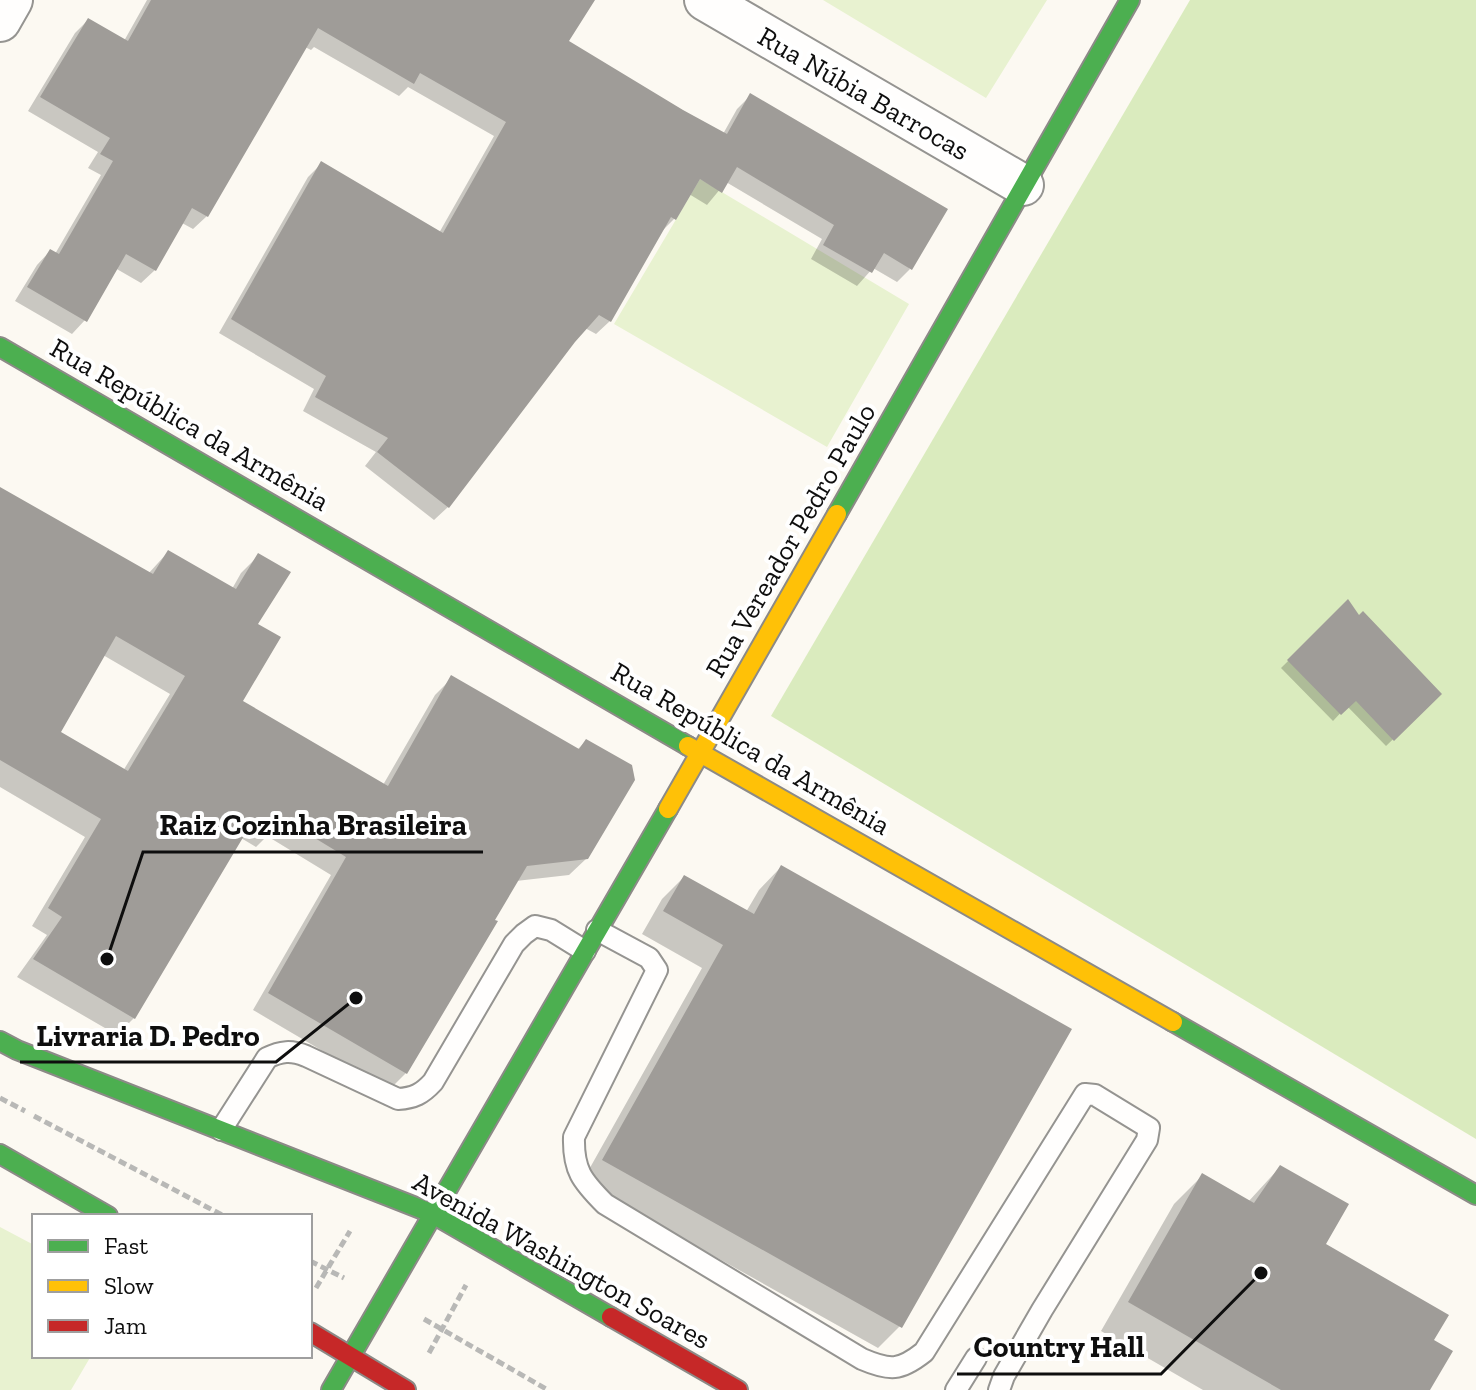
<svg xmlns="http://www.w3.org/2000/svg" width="1476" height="1390" viewBox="0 0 1476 1390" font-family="'Zilla Slab',serif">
	<rect width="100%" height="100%" fill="#fcf9f2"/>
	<path fill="#e8f2d0" d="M823 0H1047L986 98Z
		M700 179 909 304 827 447 614 324Z
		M0 1227 34 1245V1356H91L71 1390H0Z"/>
	<path fill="#daebbe" d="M1190 0H1476V1139L771 716Z"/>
	<path fill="#0003" fill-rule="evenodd" d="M147 0H524L566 42 723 134 737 109 751 95 910 269 897 282 873 268 857 286 811 259 822 239 726 182 707 205 689 194 674 219 661 232 610 321 596 334 585 328 573 341 448 507 434 520 365 466 376 452 303 411 314 389 219 333 308 177 321 164 439 233 494 136 408 87 399 96 314 47 311 50 305 47 207 216 193 229 182 223 155 270 141 283 115 268 85 320 72 334 15 301 37 265 50 251 55 254 101 175 88 168 98 152 28 111 75 33 88 20 124 41Z
		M0 489 148 574 168 552 232 589 241 573 258 556 256 625 240 701 383 785 435 695 452 678 577 750 586 741 587 858 569 875 516 881 406 1073 389 1090 253 1010 331 875 267 836 256 847 241 838 134 1018 117 1035 17 977 47 935 32 926 85 837 0 787ZM103 655 170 694 123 771 58 733Z
		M1348 602 1359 618 1440 694 1386 746 1347 706 1333 721 1281 668Z
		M781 867 900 1326 878 1348 582 1182 702 968 642 934 662 899 684 877 746 912 759 890Z
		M1280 1167 1323 1245 1431 1341 1424 1390H1203L1101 1331 1174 1204 1203 1175 1248 1202Z"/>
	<path fill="#9f9c98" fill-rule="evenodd" d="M151 0H595L569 41 683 110 727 134 750 93 948 209 912 270 884 253 872 273 823 245 834 225 737 167 722 193 700 179 676 220 671 217 611 322 599 315 575 342 449 508 377 452 388 438 315 397 326 376 231 319 321 161 443 233 506 122 420 73 414 84 318 28 208 217 192 208 156 271 126 254 87 322 27 287 50 249 59 254 113 161 100 154 110 138 40 97 88 18 128 41Z
		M0 487 153 574 168 550 236 589 258 553 291 572 258 624 281 637 243 701 388 786 451 675 579 749 586 739 632 765 635 780 588 859 527 866 495 920 498 921 407 1074 268 993 346 857 282 818 274 832 254 819 135 1019 33 959 62 917 48 908 101 819 0 760ZM116 636 185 676 128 771 61 732Z
		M1348 599 1359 615 1363 611 1442 694 1394 741 1356 701 1341 715 1287 660Z
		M781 865 1072 1029 902 1328 602 1160 723 945 663 911 684 875 754 914Z
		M1280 1165 1349 1204 1326 1244 1449 1315 1434 1340 1453 1351 1430 1390H1281L1128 1302 1202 1173 1254 1203Z"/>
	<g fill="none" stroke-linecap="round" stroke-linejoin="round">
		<g stroke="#959491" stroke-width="24">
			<path id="lane" d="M597 930 649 958 657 970 574 1137C573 1170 582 1181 605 1204L862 1359C890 1371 900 1371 924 1352L1085 1094 1095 1095 1149 1128 1147 1140 1042 1310 1004 1376 999 1390
				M221 1130 267 1058C281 1051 291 1050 306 1056L398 1099C414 1098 422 1094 433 1082L514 944 524 934 535 926 551 930 585 951
				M956 1390 976 1358"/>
		</g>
		<g stroke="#959491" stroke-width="44">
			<path id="street" d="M705 0 1023 185
				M0 21 12 0"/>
		</g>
		<g stroke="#8c8a87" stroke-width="22">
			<path id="fast" d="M0 347 688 746
				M837 514 1130 0
				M1173 1022 1476 1195
				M0 1041 17 1050 431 1213 611 1317
				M0 1154 108 1216
				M331 1390 668 809"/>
		</g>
		<g stroke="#8c8a87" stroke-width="22">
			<path id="slow" d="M688 746 1173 1022
				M668 809 837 514"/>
		</g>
		<g stroke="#8c8a87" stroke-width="22">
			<path id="jam" d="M611 1317 738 1390
				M310 1332 406 1390"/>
		</g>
		<path stroke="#b8b8b6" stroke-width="5" stroke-dasharray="8 4" stroke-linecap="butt" d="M0 1098 25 1111
			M34 1116 224 1216
			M310 1261 344 1278
			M316 1288 350 1231
			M424 1319 548 1390
			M429 1353 466 1285"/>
		<use href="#lane" stroke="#fffefd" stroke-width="20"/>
		<use href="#street" stroke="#fffefd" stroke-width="40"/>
		<use href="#fast" stroke="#4caf50" stroke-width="18"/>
		<use href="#slow" stroke="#ffc107" stroke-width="18"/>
		<use href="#jam" stroke="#c62828" stroke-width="18"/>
	</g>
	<g text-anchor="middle" stroke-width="8" stroke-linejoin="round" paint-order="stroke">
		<g font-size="28" fill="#0e0e0e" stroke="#fff">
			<text transform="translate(864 93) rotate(30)" y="10">Rua Núbia Barrocas</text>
			<text transform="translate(190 424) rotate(30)" y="10">Rua República da Armênia</text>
			<text transform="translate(790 540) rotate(-60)" y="10">Rua Vereador Pedro Paulo</text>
			<text transform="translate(751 748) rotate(30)" y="10">Rua República da Armênia</text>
			<text transform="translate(562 1260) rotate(29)" y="10">Avenida Washington Soares</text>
		</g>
	</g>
	<path fill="none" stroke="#0e0e0e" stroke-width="3" d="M107 959L143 852H483M356 998L276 1062H20M1261 1273L1161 1374H957"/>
	<g fill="#0e0e0e" stroke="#fff" stroke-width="3">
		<circle cx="107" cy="959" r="8"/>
		<circle cx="356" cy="998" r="8"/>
		<circle cx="1261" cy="1273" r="8"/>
	</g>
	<g font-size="30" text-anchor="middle" font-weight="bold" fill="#0e0e0e" stroke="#fff" stroke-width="8" stroke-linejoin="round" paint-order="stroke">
		<text x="313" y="835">Raiz Cozinha Brasileira</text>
		<text x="148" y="1046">Livraria D. Pedro</text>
		<text x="1059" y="1357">Country Hall</text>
	</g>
	<rect x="32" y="1214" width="280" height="144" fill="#ffffff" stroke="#9f9f9f" stroke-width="2"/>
	<rect x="48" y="1240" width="40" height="12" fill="#4caf50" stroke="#9f9f9f" stroke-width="2"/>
	<text x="104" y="1254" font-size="24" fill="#0e0e0e">Fast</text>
	<rect x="48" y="1280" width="40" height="12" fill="#ffc107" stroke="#9f9f9f" stroke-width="2"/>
	<text x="104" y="1294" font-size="24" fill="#0e0e0e">Slow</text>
	<rect x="48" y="1320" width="40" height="12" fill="#c62828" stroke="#9f9f9f" stroke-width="2"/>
	<text x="104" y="1334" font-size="24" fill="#0e0e0e">Jam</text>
</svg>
